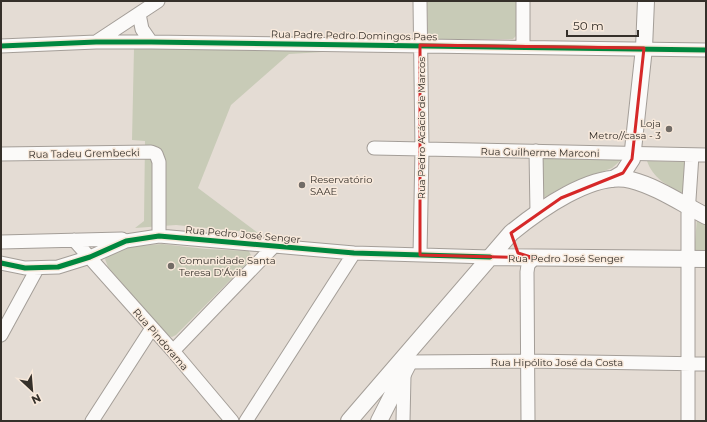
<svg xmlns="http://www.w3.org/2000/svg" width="707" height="422" viewBox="0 0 707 422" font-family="Montserrat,sans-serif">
	<rect width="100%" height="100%" fill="#e4dcd4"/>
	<path fill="#c8cbb7" d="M427 1H519L517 35 513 39H432L428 33Z
		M134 48 340 51 289 54 231 105 198 188 258 233 176 225 135 228 144 221 145 141 132 140Z
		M542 157H619L620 161 612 168 564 186 545 197 542 196Z
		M647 161 686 162 683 193C666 185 653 178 647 161Z
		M697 218 706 223V255H694Z
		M162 244 206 249 249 251 252 258 176 335 172 337 168 336 108 267 105 259C116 245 145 246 162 244Z"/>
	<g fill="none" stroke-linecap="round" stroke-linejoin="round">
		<g stroke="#a49e98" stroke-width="15">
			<path id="minor" d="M139 14 142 29 151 42
				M96 42 158 1
				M1 46 96 42H151L706 50
				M523 47V1
				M374 148 706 155
				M536 151 537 213
				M1 154 151 152 156 154 159 162V236
				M74 240 173 351 232 421
				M1 242 122 239
				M420 255 422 149 420 1
				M1 263 25 268 58 267 90 257 126 241 159 236 354 253 490 257
				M1 335 37 269
				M173 351 274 246
				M408 362 527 361 706 364
				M92 421 152 328
				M246 421 354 253
				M403 421 404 375
				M528 421 527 272 528 265 534 258
				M688 421V214L692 155"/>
		</g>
		<g stroke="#a49e98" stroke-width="18">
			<path id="major" d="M613 179 623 173 632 159 644 48 646 1
				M490 257 706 259
				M349 421 511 233C538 211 594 170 631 180 658 187 682 204 706 216
				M379 421 409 362"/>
		</g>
		<use href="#minor" stroke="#fbfaf9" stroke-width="13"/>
		<use href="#major" stroke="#fbfaf9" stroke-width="16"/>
		<g stroke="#f8e9db" stroke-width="8">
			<path id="cycleway" d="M1 46 96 42H151L706 50
				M1 263 25 268 58 267 90 257 126 241 159 236 354 253 490 257"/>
		</g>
		<use href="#cycleway" stroke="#00873e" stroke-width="5"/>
	</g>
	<path fill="none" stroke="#d62828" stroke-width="3" stroke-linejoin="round" d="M420 45 644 48 632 159 623 173 561 198 511 233 518 253 534 258 420 255Z"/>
	<g fill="#726c66" stroke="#f8e9db" stroke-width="1.5">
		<circle cx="669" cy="129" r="4"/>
		<circle cx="302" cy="185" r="4"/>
		<circle cx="171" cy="266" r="4"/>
	</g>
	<g text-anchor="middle" stroke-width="3" stroke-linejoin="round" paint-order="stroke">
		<g font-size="10" fill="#35302a" stroke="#f8e9db">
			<text transform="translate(354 35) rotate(1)" y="4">Rua Padre Pedro Domingos Paes</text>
			<text transform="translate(421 128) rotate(-90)" y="4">Rua Pedro Acácio de Marcos</text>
			<text transform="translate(540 152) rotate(1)" y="4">Rua Guilherme Marconi</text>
			<text transform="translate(84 153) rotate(-1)" y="4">Rua Tadeu Grembecki</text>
			<text transform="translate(243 234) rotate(5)" y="4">Rua Pedro José Senger</text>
			<text x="566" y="262">Rua Pedro José Senger</text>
			<text transform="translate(161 339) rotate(49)" y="4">Rua Pindorama</text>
			<text x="557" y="366">Rua Hipólito José da Costa</text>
		</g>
		<g font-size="10" fill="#35302a" stroke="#f8e9db" text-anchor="start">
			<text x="661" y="127" text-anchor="end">Loja<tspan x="661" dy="12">Metro//casa - 3</tspan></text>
			<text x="310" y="183">Reservatório<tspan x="310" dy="12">SAAE</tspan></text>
			<text x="179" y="264">Comunidade Santa<tspan x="179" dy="12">Teresa D’Ávila</tspan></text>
		</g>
	</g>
	<rect width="707" height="422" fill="none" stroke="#35302a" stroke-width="4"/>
	<g transform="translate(32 390) rotate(154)" stroke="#f8e9db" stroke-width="3" paint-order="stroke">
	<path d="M0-3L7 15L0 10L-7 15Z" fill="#35302a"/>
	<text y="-6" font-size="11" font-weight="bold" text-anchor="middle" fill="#35302a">N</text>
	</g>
	<path d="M567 30v6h71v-6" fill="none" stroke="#35302a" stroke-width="2"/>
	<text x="573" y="30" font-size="12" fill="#35302a" stroke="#f8e9db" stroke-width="3" paint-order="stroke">50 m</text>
</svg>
